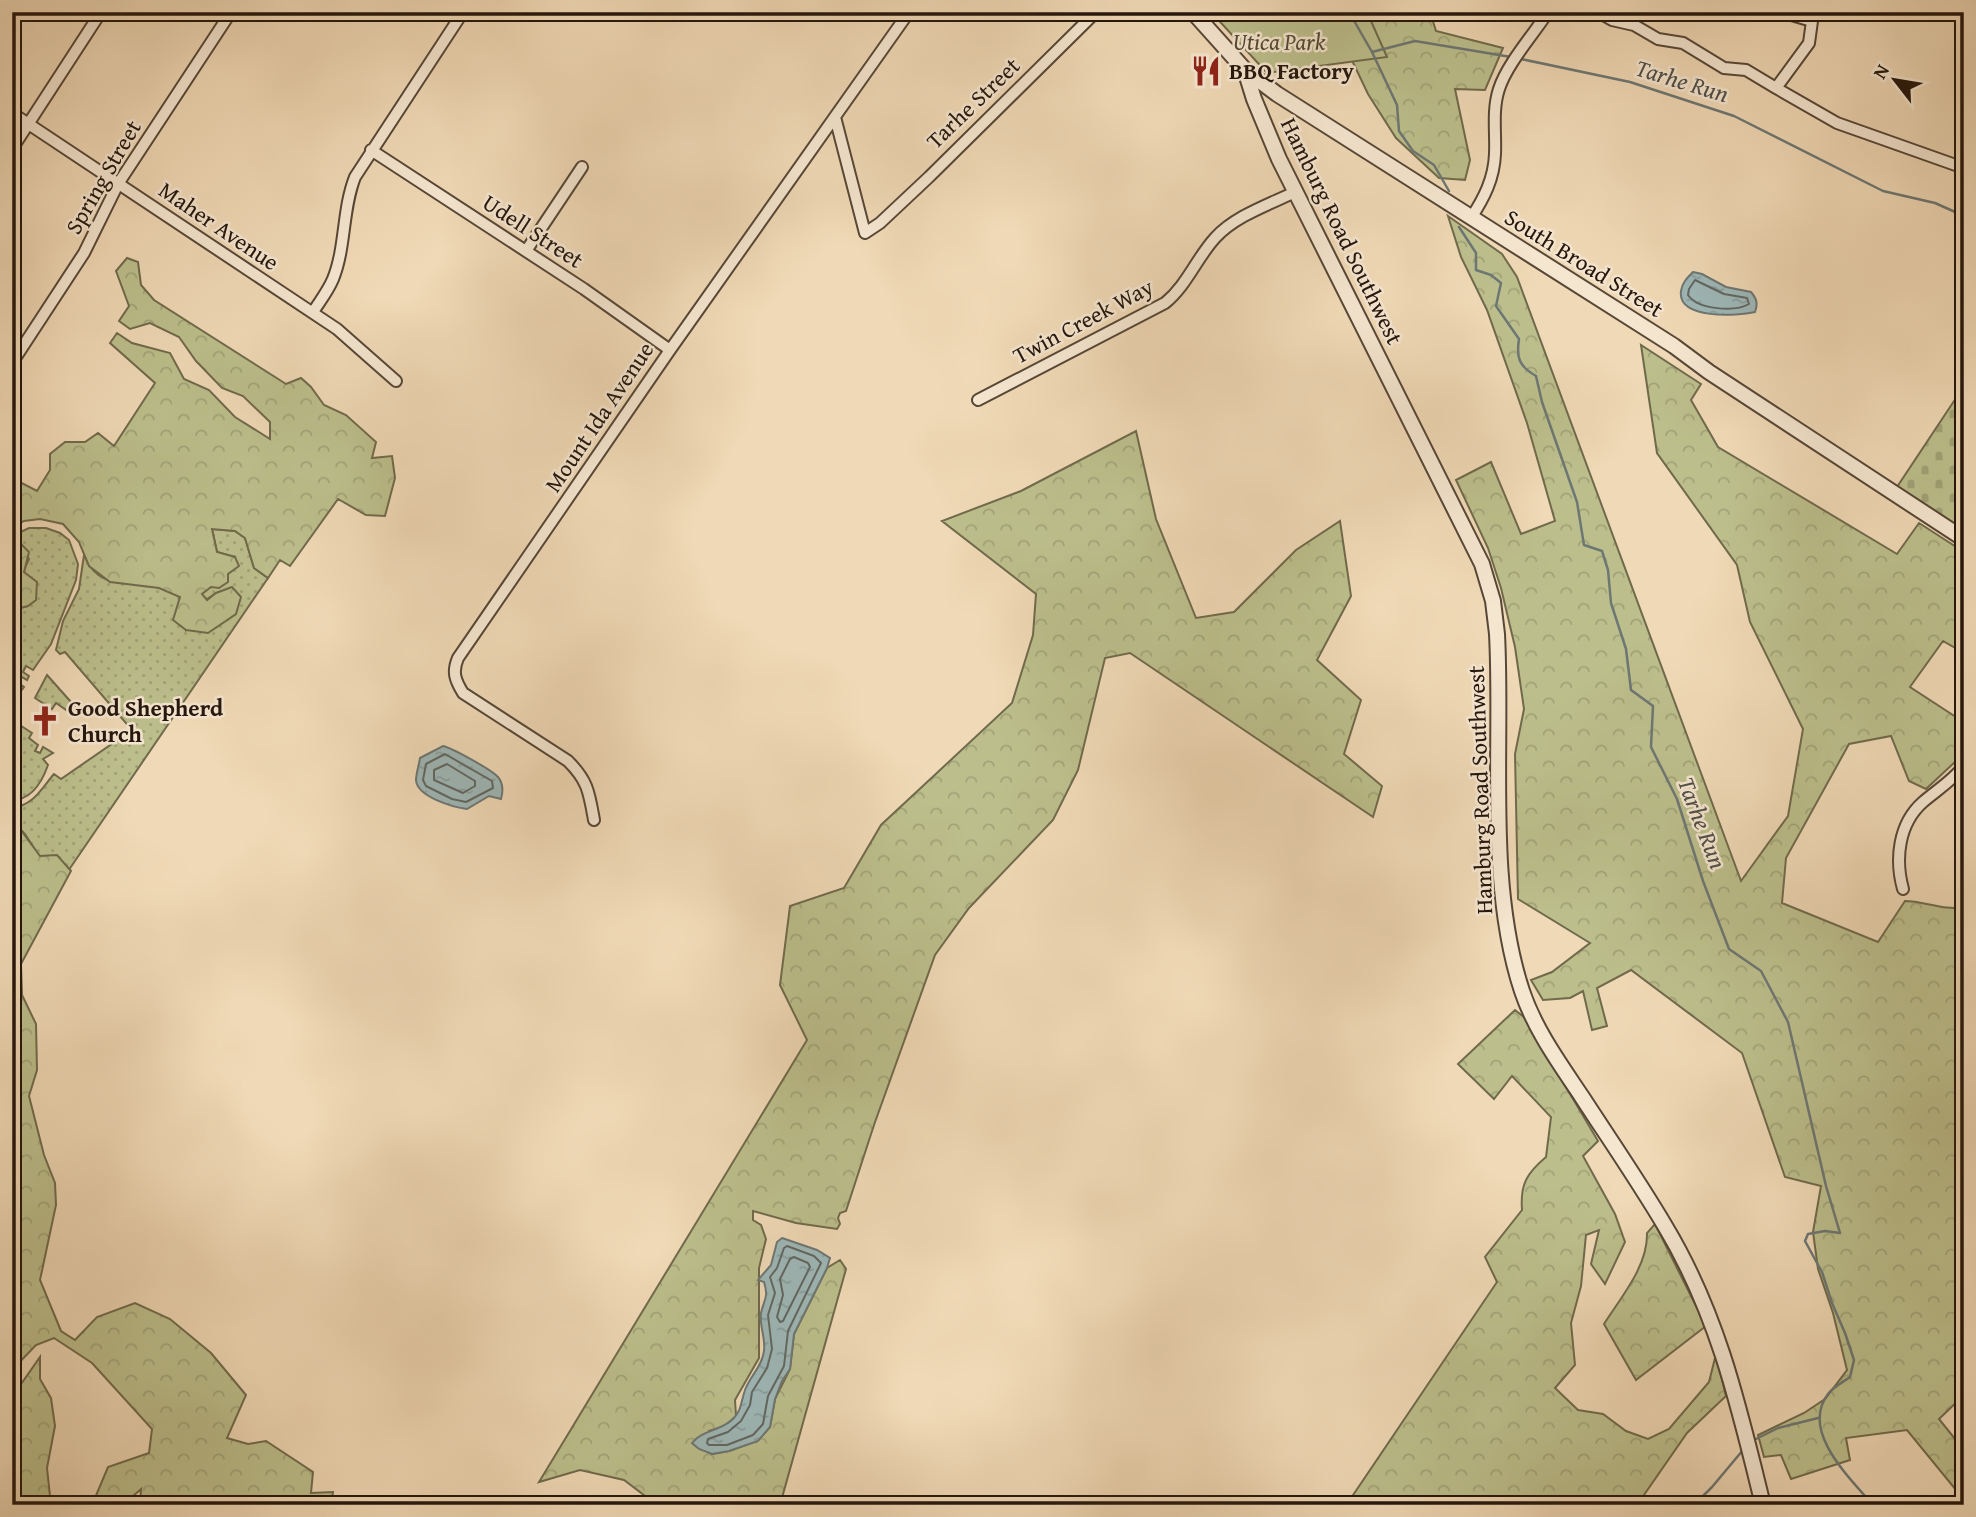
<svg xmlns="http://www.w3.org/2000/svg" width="1976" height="1517" viewBox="0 0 1976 1517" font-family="'Gentium Book Plus',serif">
	<defs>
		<pattern id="grass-dots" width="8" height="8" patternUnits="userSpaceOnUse" patternTransform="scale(1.75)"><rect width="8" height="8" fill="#bcbf8c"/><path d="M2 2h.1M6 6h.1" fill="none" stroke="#a1a378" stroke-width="1.8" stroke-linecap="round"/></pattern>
		<pattern id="forest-crowns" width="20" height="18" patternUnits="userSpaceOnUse" patternTransform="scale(1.75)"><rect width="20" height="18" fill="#bcbf8c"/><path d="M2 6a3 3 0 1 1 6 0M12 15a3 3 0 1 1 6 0" fill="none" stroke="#a1a378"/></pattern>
		<pattern id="cemetery-stones" width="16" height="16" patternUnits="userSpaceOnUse" patternTransform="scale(1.75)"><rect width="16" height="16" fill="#bcbf8c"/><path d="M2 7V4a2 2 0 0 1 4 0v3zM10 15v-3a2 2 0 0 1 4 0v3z" fill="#a1a378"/></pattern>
		<pattern id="water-ripples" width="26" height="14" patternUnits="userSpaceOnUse" patternTransform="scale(1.75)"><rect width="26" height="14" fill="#9eb8b8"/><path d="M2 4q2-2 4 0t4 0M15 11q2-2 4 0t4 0" fill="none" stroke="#889d9d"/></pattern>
	</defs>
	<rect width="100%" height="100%" fill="#f0d9b6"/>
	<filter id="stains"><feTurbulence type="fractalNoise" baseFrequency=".00286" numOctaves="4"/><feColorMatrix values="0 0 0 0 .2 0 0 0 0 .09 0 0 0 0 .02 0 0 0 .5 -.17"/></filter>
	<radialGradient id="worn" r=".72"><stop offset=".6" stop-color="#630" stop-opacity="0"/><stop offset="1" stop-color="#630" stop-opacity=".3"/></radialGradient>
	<path fill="url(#grass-dots)" stroke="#706a4c" stroke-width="2" d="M29 528H46L60 533 69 540 78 564 76 580 51 644 33 670 26 666 23 672 29 676 27 680 20 676 17 682 24 687 12 703V610L28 606 23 572 29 559 16 539 12 541V536Z
		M212 529 235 531 245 538 254 568 268 578 62 880 40 857 25 834 12 820V808C34 805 41 789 54 774L61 779 132 730 65 652 60 654 56 650 63 621 79 589 84 555C100 593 130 579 160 588 167 590 174 594 180 597L186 630 216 593 206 600 201 594 228 574 235 557 217 552Z
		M47 675 79 711 72 714 56 703 52 709 35 698Z
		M12 720 32 733 29 738 38 745 35 751 40 753 43 747 53 753 43 759 48 765C42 782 32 800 12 800Z"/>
	<path fill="url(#forest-crowns)" stroke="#706a4c" stroke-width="2" d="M1329 12H1430L1436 31 1503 48 1485 90 1455 89 1470 160 1465 180 1439 178 1396 138 1368 94Z
		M1448 216 1502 254 1517 277 1741 881 1788 816 1803 729 1750 622 1737 565 1657 453 1641 345 1701 384 1691 400 1718 447 1897 554 1919 523 1964 552V653L1943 641 1910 687 1962 721 1956 761 1926 789 1909 781 1891 736 1849 744 1786 858 1782 903 1878 942 1905 901C1924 901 1945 911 1964 907V1395L1939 1419 1964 1450V1496L1956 1490 1907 1430 1846 1438 1850 1460 1791 1479 1781 1455 1764 1457 1758 1435 1804 1413 1825 1399 1847 1370 1833 1313 1818 1269 1813 1232 1821 1186 1785 1177 1742 1053 1631 970 1597 988 1607 1026 1592 1030 1583 991 1570 998 1543 1000 1531 980 1552 972 1590 943 1518 899 1515 754 1524 709 1515 647 1501 588 1488 548 1456 480 1491 462 1521 534 1555 521 1527 423 1487 310 1461 257Z
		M127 258 138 262 141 285 154 300 286 384 301 378 311 387 324 405 346 415 376 442 372 458 392 456 395 478 385 516 366 515 338 499 290 566 280 560 268 578 254 568 245 538 235 531 212 529 217 552 235 557 239 566 228 574V582L219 588 211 587 202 594 207 600 216 593 232 587 241 597 236 614 208 633 186 630 173 620 180 597 159 588 110 582 89 566 79 542 63 524 40 519 24 521 12 528V478L37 491 50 470V454L65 442H85L98 433 114 446 155 383 110 343 117 333 132 343 170 353 184 379 209 390 235 417 270 439V422L243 396 222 388 196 361 179 337 150 323 130 329 119 321 129 306 116 271Z
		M1136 431 1156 519 1196 618 1234 612 1296 550 1340 521 1351 596 1317 660 1361 700 1344 754 1382 786 1373 817 1130 653 1105 658 1078 770 1053 820 969 908 935 955 874 1125 846 1211 840 1213 838 1218 840 1224 837 1229 796 1223 753 1211V1220L761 1225 766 1239 759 1268V1358L735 1400 736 1416 725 1426 709 1431 712 1454 729 1451 757 1441 770 1427 775 1399 790 1369 794 1334 827 1268 840 1260 846 1269 780 1505H657L624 1480 580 1470 539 1482 807 1040 780 985 790 906 844 888 881 825 1012 703 1033 635 1036 594 942 521 1021 491Z
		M16 539 29 552 24 572 37 582 36 600 28 606 12 610V541Z
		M12 818 40 856 57 855 71 871 21 964 22 995 36 1024 37 1070 29 1096 44 1155 55 1183 56 1205 40 1280 61 1331 75 1340 97 1317 135 1303 170 1319 211 1353 246 1395 227 1438 248 1444 266 1441 313 1472 311 1493 333 1492 331 1505H140L141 1489 123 1505H92L108 1467 149 1453 152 1429 92 1363 54 1338 36 1345 12 1370Z
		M1515 1010 1525 1018 1598 1141 1583 1156 1615 1214 1625 1242 1605 1284 1591 1264 1599 1230 1586 1235 1581 1286 1571 1323 1575 1365 1555 1388 1578 1410 1603 1414 1626 1431 1648 1439 1669 1429 1709 1382 1716 1354 1726 1396 1687 1433 1637 1505H1283L1347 1504 1497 1282 1485 1257 1522 1210C1520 1184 1527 1173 1546 1157L1551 1117 1512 1076 1494 1099 1458 1064Z
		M1655 1224 1706 1326 1636 1380 1604 1324C1621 1297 1648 1266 1647 1233Z
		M40 1357V1379L51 1398 55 1426 47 1468 51 1505H12V1397Z"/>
	<path fill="url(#cemetery-stones)" stroke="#706a4c" stroke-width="2" d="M1964 386V531L1897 487Z"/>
	<path fill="#bcbf8c" stroke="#706a4c" stroke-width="2" d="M1211 12H1367L1387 57 1267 73Z"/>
	<path fill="url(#water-ripples)" stroke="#6d7774" stroke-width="2" d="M1693 272 1702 274 1726 287 1751 292C1757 299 1758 304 1755 312 1738 316 1677 320 1681 291 1682 283 1687 278 1693 272Z
		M443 746C452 748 492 770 498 777 503 783 503 792 501 799L489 796 467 809C453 807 417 797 416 780 416 774 419 765 420 758Z
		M782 1238 817 1250 830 1258 827 1268 794 1334 790 1369 782 1381 775 1399 770 1427 758 1441 729 1451 712 1454 699 1449 692 1443C702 1430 721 1431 733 1419 742 1410 741 1401 745 1390 750 1376 762 1367 764 1351 766 1339 759 1325 761 1313 764 1299 769 1298 764 1282L758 1280 771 1265 777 1242Z"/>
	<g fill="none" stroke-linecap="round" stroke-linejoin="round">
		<path stroke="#616762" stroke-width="2" d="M1695 280 1724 294 1747 298 1749 304C1735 312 1698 310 1688 295L1689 289Z
			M445 754 492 781 493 788 466 802 452 799 426 786 423 780 426 764Z
			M447 764 475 781V786L463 793 434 780V770Z
			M787 1246 814 1256 821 1263 788 1331 784 1366 768 1396 763 1424 753 1435 727 1445H709L707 1443 708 1439 728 1432 741 1421 750 1405 752 1392 767 1368 772 1349 768 1315 775 1293 770 1277 777 1268 784 1248Z
			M794 1257 808 1263 810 1267 783 1321 780 1322 777 1317 783 1295 780 1279 790 1259Z"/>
		<path stroke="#6d7774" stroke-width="2.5" d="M1349 12 1372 52 1397 105 1399 131 1413 151 1434 165 1449 191
			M1372 52 1415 41 1511 57
			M1521 59 1630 82 1734 116 1883 191 1935 203 1964 216
			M1459 227 1476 253V270L1491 275 1501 283 1496 306 1519 339C1516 358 1519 366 1536 376L1542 402 1577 502 1584 545 1602 551 1608 570 1611 603 1626 649 1631 690 1653 706 1651 747 1677 799 1703 881 1729 949 1761 971 1788 1022 1826 1186 1840 1233 1825 1231 1808 1234 1805 1241 1822 1272 1832 1303 1845 1333 1854 1360 1850 1377C1843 1382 1833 1387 1828 1394 1800 1431 1849 1477 1873 1505
			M1752 1441 1778 1428 1818 1418
			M1694 1505 1712 1487 1743 1450"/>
		<g stroke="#574737" stroke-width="14">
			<path id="minor" d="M1598 12 1612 20 1634 25 1658 39 1683 43 1724 68 1746 70 1776 88
				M1781 12 1812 21 1809 43 1776 88 1837 123 1964 168
				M12 113 337 329 396 381
				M835 117 865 233 880 223 929 177 1096 12
				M12 149 101 12
				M371 150 584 289 670 350
				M1471 218C1484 198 1494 179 1495 154 1496 133 1492 110 1499 89 1507 64 1533 35 1548 12
				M526 251 582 167
				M313 312C320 301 328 291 333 279 346 247 342 210 355 177L463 12
				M12 363 84 253 118 184 231 12
				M978 400 1165 303C1187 285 1196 259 1215 238 1235 216 1268 205 1295 192
				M594 820C589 792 588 781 568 761L463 693C455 680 452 672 458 658L670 350 909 12
				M1903 889C1895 860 1898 824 1923 802 1937 790 1952 781 1964 766"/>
		</g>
		<g stroke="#574737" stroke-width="18">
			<path id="tertiary" d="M1193 12 1245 70 1277 94 1674 346 1709 372 1964 539
				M1245 70 1254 99 1279 159 1482 564 1493 601 1497 634C1503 748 1486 882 1522 991 1535 1030 1560 1064 1582 1097 1610 1140 1639 1182 1665 1226 1718 1314 1739 1407 1763 1505"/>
		</g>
		<use href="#minor" stroke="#f5e6d0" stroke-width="10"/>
		<use href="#tertiary" stroke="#f5e6d0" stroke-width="14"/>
	</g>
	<defs>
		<g id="restaurant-bare" transform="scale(2.415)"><path d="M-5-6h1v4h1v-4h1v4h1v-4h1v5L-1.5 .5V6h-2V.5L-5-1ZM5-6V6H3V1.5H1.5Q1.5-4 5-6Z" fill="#8f2418" stroke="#f5e6d0" stroke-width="2.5" paint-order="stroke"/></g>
		<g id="church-bare" transform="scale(2.415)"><path d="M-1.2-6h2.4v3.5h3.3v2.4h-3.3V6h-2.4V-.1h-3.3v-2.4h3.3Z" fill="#8f2418" stroke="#f5e6d0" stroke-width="2.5" paint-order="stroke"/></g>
	</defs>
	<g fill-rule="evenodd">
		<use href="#restaurant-bare" x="1206" y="71"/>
		<use href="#church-bare" x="45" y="721"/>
	</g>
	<g text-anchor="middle" stroke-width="5" stroke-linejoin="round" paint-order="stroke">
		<g font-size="23" font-style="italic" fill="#524933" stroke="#f5e6d0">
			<text x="1279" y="50">Utica Park</text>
		</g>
		<g font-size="23" font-weight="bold" fill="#24160d" stroke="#f5e6d0" text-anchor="start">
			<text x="1229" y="79">BBQ Factory</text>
			<text x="68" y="716">Good Shepherd<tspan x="68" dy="26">Church</tspan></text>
		</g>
		<g font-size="23" fill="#24160d" stroke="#f5e6d0">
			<text transform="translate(973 103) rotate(-44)" y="8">Tarhe Street</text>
			<text transform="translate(103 177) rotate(-60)" y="8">Spring Street</text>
			<text transform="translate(219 226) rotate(34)" y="8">Maher Avenue</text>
			<text transform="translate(533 231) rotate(33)" y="8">Udell Street</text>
			<text transform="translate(1342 231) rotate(64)" y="8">Hamburg Road Southwest</text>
			<text transform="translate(1584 263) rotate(32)" y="8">South Broad Street</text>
			<text transform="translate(1083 321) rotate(-28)" y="8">Twin Creek Way</text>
			<text transform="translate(599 417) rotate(-56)" y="8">Mount Ida Avenue</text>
			<text transform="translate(1480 790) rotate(-92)" y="8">Hamburg Road Southwest</text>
		</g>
		<g font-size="24" font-style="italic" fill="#4f4f49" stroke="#f5e6d0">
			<text transform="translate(1682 81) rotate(17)" y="8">Tarhe Run</text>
			<text transform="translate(1702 823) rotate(69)" y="8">Tarhe Run</text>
		</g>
	</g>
	<rect width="1976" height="1517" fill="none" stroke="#f0d9b6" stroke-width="42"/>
	<rect x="14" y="14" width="1948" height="1489" fill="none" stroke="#24160d" stroke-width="3.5"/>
	<rect x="21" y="21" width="1934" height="1475" fill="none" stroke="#24160d" stroke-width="2"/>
	<g transform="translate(1895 80) rotate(301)" stroke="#f5e6d0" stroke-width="5" paint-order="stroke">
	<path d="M0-5L12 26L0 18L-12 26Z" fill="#24160d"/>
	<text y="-10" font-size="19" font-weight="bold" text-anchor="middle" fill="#24160d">N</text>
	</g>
	<rect width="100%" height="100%" filter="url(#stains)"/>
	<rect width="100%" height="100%" fill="url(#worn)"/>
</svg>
